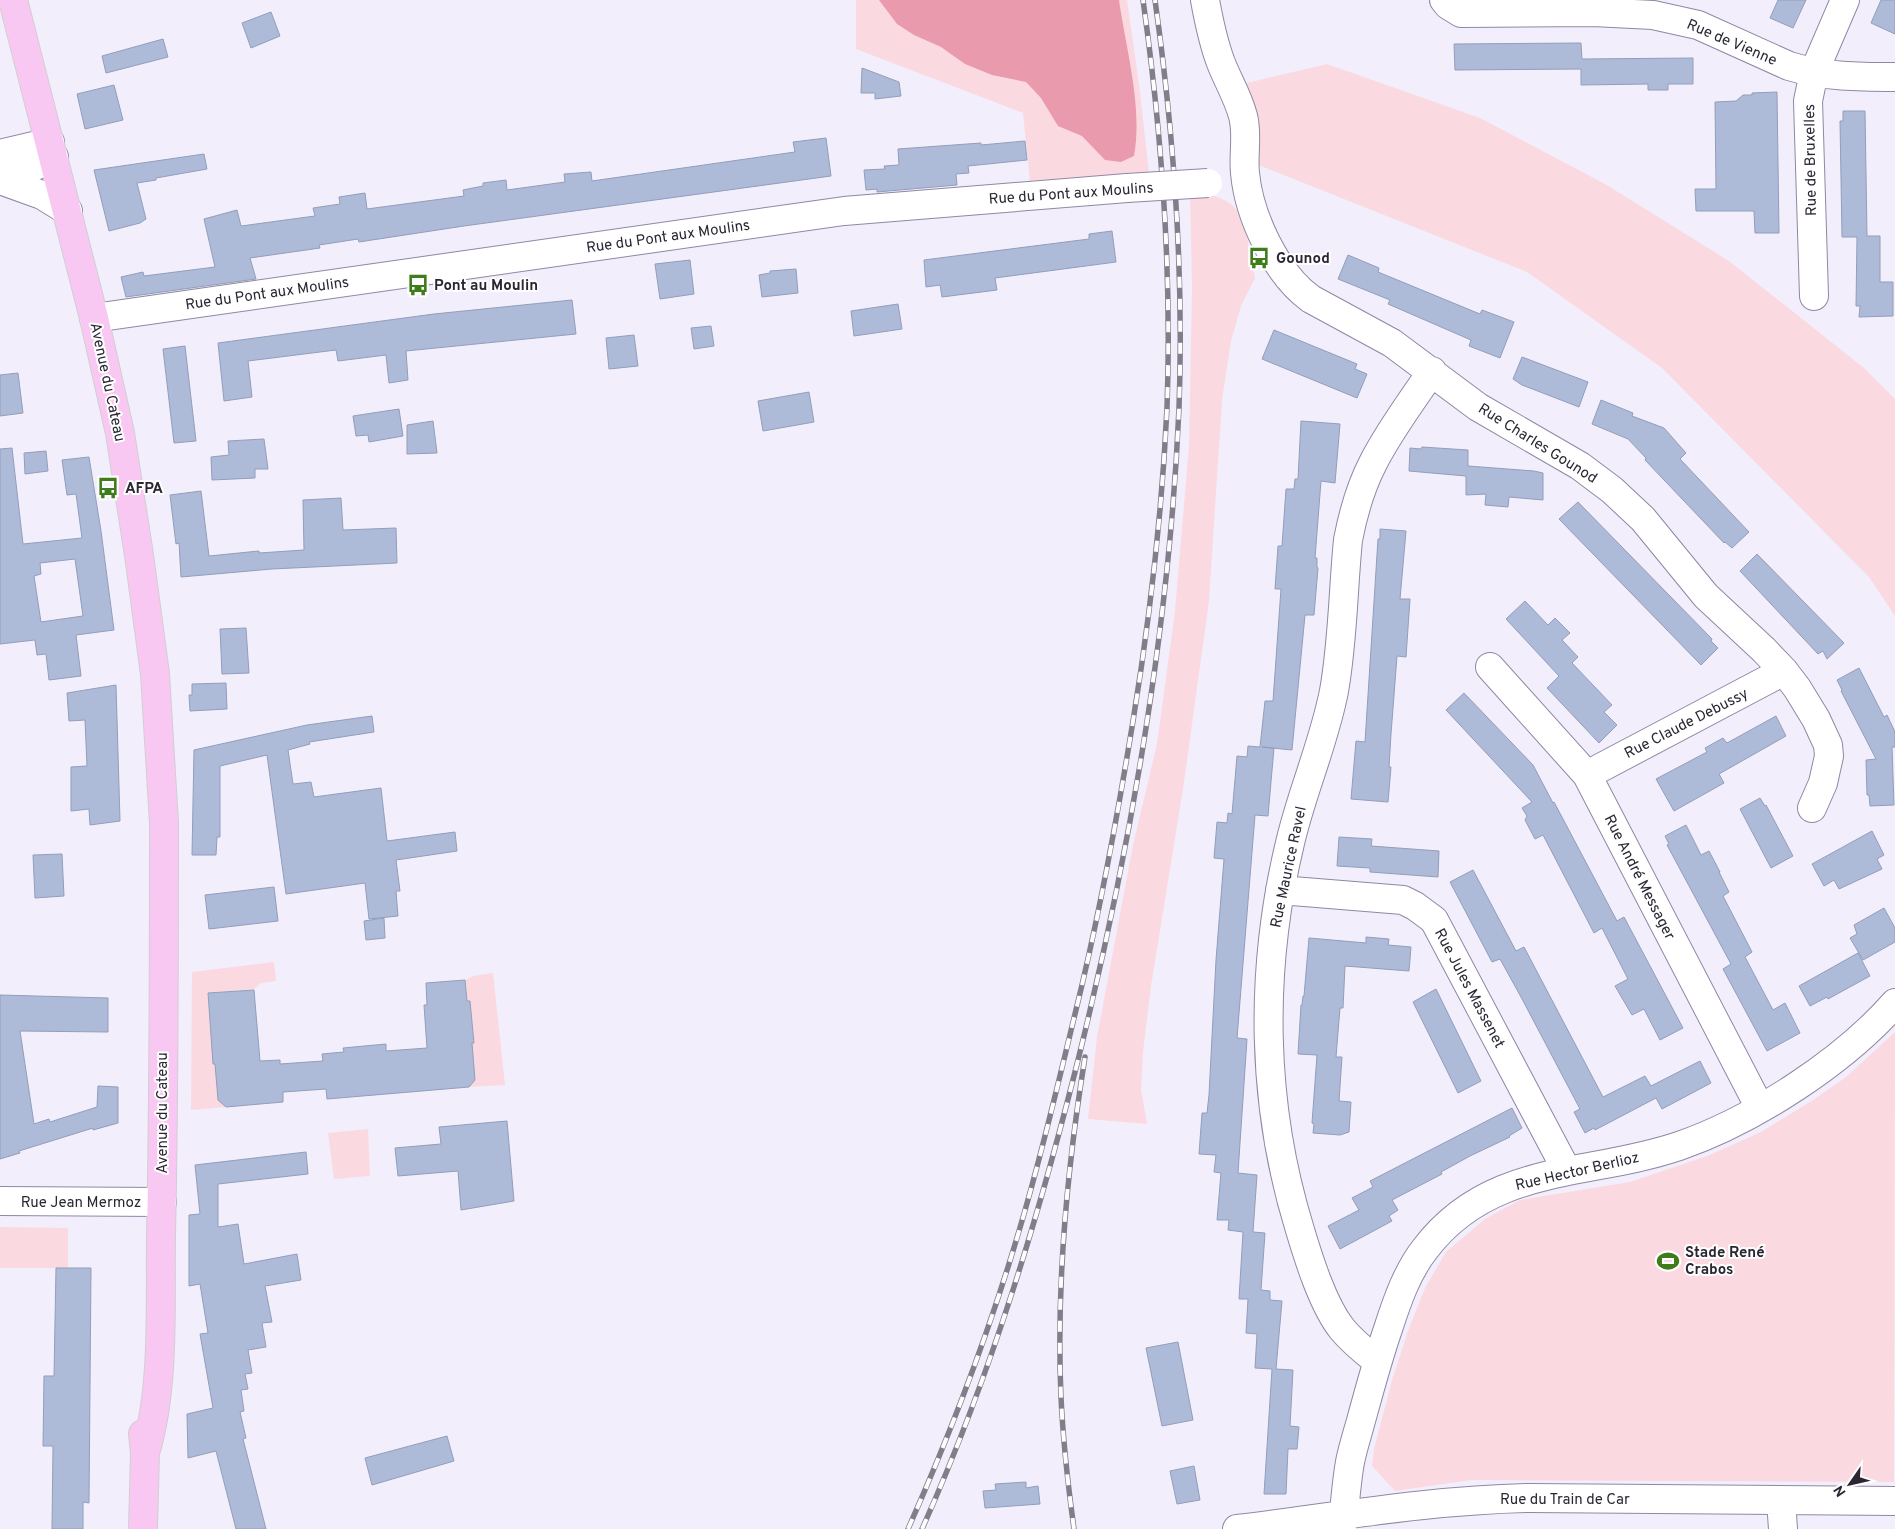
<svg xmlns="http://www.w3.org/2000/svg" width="1895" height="1529" viewBox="0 0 1895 1529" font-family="Overpass,sans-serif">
	<rect width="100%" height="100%" fill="#f2eefb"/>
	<path fill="#fadae0" d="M856 0H1127L1139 84 1149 173 1030 181 1023 113 856 49Z
		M1327 64 1480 118 1605 184 1729 261 1864 368 1895 399V616L1869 577 1662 368 1527 272 1256 164 1247 83Z
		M1190 191C1204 193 1218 195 1231 204 1246 215 1251 259 1255 278L1241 306 1231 341 1222 400 1209 601 1183 789 1151 986 1143 1052 1141 1089 1147 1124 1088 1119 1097 1037 1133 845 1157 744 1175 611 1189 446 1192 288Z
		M274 962 276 981 261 983 254 989 208 993 213 1064H215L218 1100 226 1107 191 1110 192 972Z
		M493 973 505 1085 469 1087 475 1079 472 1043H474L470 1001H467L465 980 473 976Z
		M1895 1032 1894 1482 1471 1480 1395 1491 1372 1466 1374 1449 1392 1380 1408 1331 1425 1288 1446 1252 1485 1219 1520 1200 1630 1182 1710 1155 1761 1132 1813 1100 1846 1077Z
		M368 1129 370 1176 334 1179 328 1133Z
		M0 1227 68 1228V1268H0Z"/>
	<path fill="#ea9aad" d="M879 0H1119C1126 49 1143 107 1134 156L1121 162 1105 160 1082 136 1058 126 1041 98 1026 82 992 75 965 64 941 47 914 35 897 24Z"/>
	<path fill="#adbad8" stroke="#929ebb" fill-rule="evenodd" d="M1778 0H1806L1793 28 1770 18Z
		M1881 0H1895V34L1871 23Z
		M271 12 280 36 251 48 242 23Z
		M163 39 168 57 106 73 102 56Z
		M1581 43 1582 59 1693 58V84H1668V90H1648V84L1581 85V69L1455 70 1454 44Z
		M862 68 899 82 901 96 875 99V93H861Z
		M114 85 123 120 85 129 77 94Z
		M1777 92 1779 233H1755L1754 211H1696L1695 189H1716L1715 102 1736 101 1743 95H1752V93Z
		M1843 111H1865L1867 236H1880V282H1893V316L1859 317 1860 306H1856L1857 237H1842L1840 121H1843Z
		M826 138 831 176 464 226 372 240 359 242 358 239 319 245 320 248 250 258 256 279 126 297 121 277 143 272 144 276 215 267 204 219 237 210 241 226 315 216 313 208 340 204 339 197 365 193 367 209 464 196 463 190 483 186V183L506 180 507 190 565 182 564 174 591 172 592 181 795 152 793 142Z
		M1025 141 1027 160 968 166 969 173 956 174 957 185 877 192V189L866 190 864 170 885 169 884 166 899 165 898 149 981 143V145Z
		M204 154 207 169 156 178V180L137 183 146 219 140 223 109 231 94 170Z
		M1112 231 1116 262 995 278 997 290 942 297 940 285 926 287 924 260 1089 239V234Z
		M1348 255 1379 268 1378 272 1480 314 1482 310 1514 322 1500 358 1469 346 1471 340 1388 304 1390 300 1338 279Z
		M690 260 694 294 660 299 655 264Z
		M796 269 798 293 762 297 759 275 770 273V271Z
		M572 300 576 334 406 351 408 380 389 383 386 355 338 361 336 350 248 361 252 397 224 401 218 343 434 314Z
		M898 304 902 329 854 336 851 311Z
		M711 326 714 346 694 349 691 328Z
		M1274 330 1357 364 1355 369 1367 374 1357 398 1262 359Z
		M634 335 638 366 609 369 606 338Z
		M185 346 196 441 174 443 163 349Z
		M1522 357 1588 382 1579 407 1522 385 1513 379Z
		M18 373 23 413 0 416V375Z
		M809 392 814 422 763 431 758 401Z
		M1601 400 1633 413 1632 416 1664 428 1686 453 1680 459 1749 532 1732 548 1725 542 1724 543 1645 460 1646 458 1628 439 1592 424Z
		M399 409 403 436 369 442 368 435 356 436 353 416Z
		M433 421 437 453 407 454V425Z
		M1301 421 1340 424 1335 483 1321 481 1315 558H1317V567L1318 568 1314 615H1305L1292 750 1262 747 1274 748 1268 816 1255 815 1237 1038 1247 1039 1238 1173 1257 1175 1253 1232 1265 1233 1261 1290 1270 1291V1300L1282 1301 1276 1369 1293 1370 1290 1426 1299 1427 1297 1449H1288L1286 1494H1264L1272 1369 1255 1368 1257 1334 1246 1333 1248 1299H1239L1243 1232 1228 1230 1229 1220H1217L1221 1173 1214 1172 1216 1155 1199 1154 1202 1113H1207L1209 1095 1216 960 1224 859 1214 858 1217 822 1227 823 1228 813 1232 814 1237 756 1247 757 1248 746 1260 747 1265 701H1273L1281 589H1275L1278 546H1282L1286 489H1294L1295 479H1298Z
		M264 439 268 469H255V478L212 480 211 457 229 455 228 441Z
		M1422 447 1468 450V466L1534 471 1543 473V500L1509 497 1508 507 1485 505 1486 494 1466 495V476L1409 471 1410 448 1421 449Z
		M12 448 23 544 82 538 76 494 67 495 62 460 89 457 101 531 114 630 76 635 81 676 49 680 46 654 37 655 35 640 0 644V449ZM75 559 83 616 41 622 34 576 41 574 40 563Z
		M46 451 48 471 25 474 24 453Z
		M201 491 209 556 259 551V553L304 550 303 500 341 498 343 530 396 528 397 563 272 569 181 577 179 543 176 544 170 495Z
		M1578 502 1712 639 1711 641 1718 648 1701 665 1559 519Z
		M1380 529 1406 531 1400 599H1410L1406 657 1397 656 1391 734 1389 767H1391L1388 802 1351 799 1356 741 1365 742 1378 539H1380Z
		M1757 554 1844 643 1827 659 1823 651 1818 654 1740 571Z
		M1525 601 1548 625 1555 618 1570 633 1562 640 1578 657 1572 663 1612 705 1604 712 1617 725 1599 743 1547 688 1559 676 1506 619Z
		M246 628 249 673 222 674 220 629Z
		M1859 668 1884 717 1887 715 1895 732V747H1892L1894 805 1870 806 1869 795H1867L1866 760 1876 759 1841 691 1842 690 1837 680Z
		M226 683 227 709 190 711 189 695H192V684Z
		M116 685 120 821 90 825 89 809 71 811V767L87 766 85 720 69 721 67 693Z
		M1464 693 1533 765 1553 803 1554 802 1617 921 1624 917 1683 1028 1660 1040 1644 1009 1632 1015 1615 986 1628 979 1602 928 1594 933 1543 835 1535 839 1525 820 1527 816 1522 808 1532 802 1446 710Z
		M372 716 374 732 309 742 310 744 288 750 293 784 311 782 314 797 381 788 387 841 455 832 457 851 396 860 400 891H396L398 916 369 919 365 883 286 894 267 755 220 766V837H217L216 855H192L194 750 307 725Z
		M1776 716 1786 736 1719 774 1724 783 1674 811 1656 779 1707 752 1705 748 1723 738 1727 743Z
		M1760 798 1765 806 1766 805 1793 856 1771 868 1740 809Z
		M1686 825 1701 855 1709 851 1720 872H1719L1729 892 1723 896 1752 952 1745 957 1773 1010 1785 1003 1800 1033 1767 1051 1723 969 1731 964 1667 845 1669 844 1665 836Z
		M1872 831 1884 855 1877 859 1882 869 1839 889 1834 880 1824 886 1812 864Z
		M1339 837 1372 839 1371 846 1439 851 1438 877 1370 872V868L1337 866Z
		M62 854 64 896 35 898 33 855Z
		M1473 870 1516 951 1524 947 1603 1097 1645 1076 1651 1086 1700 1061 1711 1083 1662 1109 1656 1098 1595 1130 1594 1128 1585 1133 1574 1112 1580 1109 1521 997 1500 959 1492 962 1450 882Z
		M274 887 278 921 209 929 205 895Z
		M1884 908 1895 928V942L1863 960 1850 938 1857 934 1854 925Z
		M384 918 385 938 366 940 364 921Z
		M1366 937 1389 939 1388 945 1411 947 1409 971 1345 966 1343 1008H1340L1336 1057H1342L1339 1101 1351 1102 1349 1132 1340 1135 1313 1133 1314 1124 1312 1123 1317 1055 1298 1054 1301 1005H1302L1303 996H1304L1309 938 1366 943Z
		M1858 953 1870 976 1828 999 1827 997 1810 1006 1799 986Z
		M465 980 467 1001H470L474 1043H472L475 1080 469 1087 327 1099 326 1089 283 1092V1102L226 1107 218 1100 215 1064H213L208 993 254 990 260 1061 280 1060V1064L323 1061 322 1054 344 1052 343 1048 386 1044V1051L427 1048 424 1005H427L426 983Z
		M1436 989 1481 1081 1458 1093 1413 1002Z
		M0 995 108 998V1032L20 1031 34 1124 49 1119 50 1122 97 1107 98 1086 118 1087V1123L93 1130V1128L19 1151 20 1153 0 1159Z
		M1512 1108 1522 1128 1509 1136 1510 1137 1470 1156 1441 1172 1442 1174 1392 1200 1398 1210 1389 1216 1392 1221 1340 1249 1328 1226 1359 1210 1352 1198 1373 1187 1370 1181Z
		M507 1121 514 1201 461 1210 458 1171 398 1176 395 1148 441 1144 439 1127Z
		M306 1152 308 1174 218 1184V1227L238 1224 244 1264 297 1254 301 1280 265 1286 272 1322 262 1323 266 1347 248 1350 252 1373 245 1374 248 1389 241 1390 244 1411 240 1412 246 1438 243 1439 266 1529H236L216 1451 188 1458 187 1414 213 1408 200 1334 208 1333 200 1284 189 1286V1215L200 1214 195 1165Z
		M56 1268H91L89 1503 83 1502V1529H52L53 1446H43L44 1376H54Z
		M1178 1342 1193 1420 1162 1426 1146 1348Z
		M447 1436 454 1461 372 1485 365 1458Z
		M1194 1466 1200 1500 1177 1504 1170 1471Z
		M1026 1482V1488L1038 1486 1040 1504 985 1508 983 1491 996 1490 995 1484Z"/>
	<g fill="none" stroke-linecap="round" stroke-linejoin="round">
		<g stroke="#9087a4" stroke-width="30">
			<path id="minor" d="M1205 0C1209 22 1213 42 1221 63 1228 81 1238 97 1243 116 1248 134 1243 154 1245 173 1249 216 1276 274 1311 299L1392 343 1478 407 1580 466 1612 490 1643 519 1706 596 1764 650 1784 671 1797 688 1816 719 1828 745 1829 756 1823 783 1812 808
				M1444 0 1448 5 1461 13 1593 12 1653 15 1698 25 1789 66C1825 77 1859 77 1895 77
				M0 154 50 142
				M0 177 29 169 54 157
				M0 180 42 195 68 211
				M1814 296 1808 101 1814 72 1845 0
				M94 318 844 211 1127 188
				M1490 667 1587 775 1760 1108
				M1587 775 1784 671
				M1280 890 1403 900 1415 906 1434 920 1567 1171
				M0 1201 162 1202
				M1377 1361C1364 1351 1352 1341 1342 1329 1323 1305 1309 1260 1300 1230 1261 1104 1259 972 1290 843 1302 791 1324 743 1334 691 1343 641 1343 590 1348 540 1353 514 1360 488 1373 463 1389 431 1412 401 1432 371
				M1781 1500 1783 1529
				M1237 1529C1335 1517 1431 1500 1529 1498L1895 1501
				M1342 1529C1345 1507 1346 1484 1350 1462 1353 1447 1358 1432 1362 1417 1370 1388 1378 1358 1388 1329 1397 1301 1407 1272 1425 1249 1490 1163 1588 1177 1679 1146 1754 1120 1843 1062 1895 1003"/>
		</g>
		<g stroke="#d0cfd2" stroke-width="30">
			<path id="major" d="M13 0 94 318 120 433 139 555 155 674 164 823C164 961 164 1098 161 1236 160 1305 165 1387 145 1453
				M143 1434 145 1453 143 1529"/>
		</g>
		<use href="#minor" stroke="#fff" stroke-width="28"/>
		<use href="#major" stroke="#f9c8f2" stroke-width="28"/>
		<g stroke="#817d89" stroke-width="5.5">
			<path id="rail" d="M908 1529C957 1419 999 1306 1031 1189 1047 1131 1061 1072 1075 1014 1099 917 1117 819 1133 721 1150 617 1162 513 1167 408 1172 272 1162 135 1143 0
				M922 1529C992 1373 1041 1210 1082 1044 1132 839 1170 619 1179 408 1184 272 1174 135 1155 0
				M1074 1529C1068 1485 1063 1441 1061 1397 1056 1284 1067 1169 1085 1057"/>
		</g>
		<use href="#rail" stroke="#fefefe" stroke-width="4" stroke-dasharray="11" stroke-linecap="butt"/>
		<g stroke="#9087a4" stroke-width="30" stroke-linecap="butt">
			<path id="minor-bridge" d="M1127 188 1208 183"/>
		</g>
		<use href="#minor-bridge" stroke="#fff" stroke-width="28"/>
	</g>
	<defs>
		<g id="bus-bare" transform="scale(1.725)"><path d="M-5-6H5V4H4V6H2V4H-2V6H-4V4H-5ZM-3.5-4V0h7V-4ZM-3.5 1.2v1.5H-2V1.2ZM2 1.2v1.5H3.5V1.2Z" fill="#3f7d1b" stroke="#fefefe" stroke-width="2.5" paint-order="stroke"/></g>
		<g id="stadium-bare" transform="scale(1.725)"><path d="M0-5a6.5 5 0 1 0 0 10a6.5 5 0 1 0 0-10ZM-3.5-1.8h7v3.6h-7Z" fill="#3f7d1b" stroke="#fefefe" stroke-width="2.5" paint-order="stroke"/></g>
	</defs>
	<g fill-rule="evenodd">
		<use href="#bus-bare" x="1259" y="258"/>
		<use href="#bus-bare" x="418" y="285"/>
		<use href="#bus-bare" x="108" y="488"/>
		<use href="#stadium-bare" x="1668" y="1261"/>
	</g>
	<g text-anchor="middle" stroke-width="4" stroke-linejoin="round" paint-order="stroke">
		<g font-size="15" fill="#2a2632" stroke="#fefefe">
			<text transform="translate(1732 42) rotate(23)" y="5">Rue de Vienne</text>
			<text transform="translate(1810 160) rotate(-91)" y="5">Rue de Bruxelles</text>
			<text transform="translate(1071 193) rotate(-4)" y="5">Rue du Pont aux Moulins</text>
			<text transform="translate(668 236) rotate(-8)" y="5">Rue du Pont aux Moulins</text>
			<text transform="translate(267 293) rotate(-8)" y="5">Rue du Pont aux Moulins</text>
			<text transform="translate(108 382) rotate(78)" y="5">Avenue du Cateau</text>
			<text transform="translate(1538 443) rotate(32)" y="5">Rue Charles Gounod</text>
			<text transform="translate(1686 723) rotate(-27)" y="5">Rue Claude Debussy</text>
			<text transform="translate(1288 867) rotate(-78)" y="5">Rue Maurice Ravel</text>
			<text transform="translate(1640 877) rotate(63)" y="5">Rue André Messager</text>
			<text transform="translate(1470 988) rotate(62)" y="5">Rue Jules Massenet</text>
			<text transform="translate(162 1113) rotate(-90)" y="5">Avenue du Cateau</text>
			<text transform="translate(1577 1171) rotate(-13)" y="5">Rue Hector Berlioz</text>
			<text x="81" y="1207">Rue Jean Mermoz</text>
			<text x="1565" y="1504">Rue du Train de Car</text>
		</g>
		<g font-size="15" font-weight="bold" fill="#2a2632" stroke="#fefefe" text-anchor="start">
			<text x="1276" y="263">Gounod</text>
			<text x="434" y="290">Pont au Moulin</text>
			<text x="125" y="493">AFPA</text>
			<text x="1685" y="1257">Stade René<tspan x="1685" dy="17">Crabos</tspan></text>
		</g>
	</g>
	<g transform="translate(1850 1484) rotate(236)" stroke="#fefefe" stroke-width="4" paint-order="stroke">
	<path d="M0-4L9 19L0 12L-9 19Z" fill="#2a2632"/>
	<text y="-8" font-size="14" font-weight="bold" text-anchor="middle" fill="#2a2632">N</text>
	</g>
</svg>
